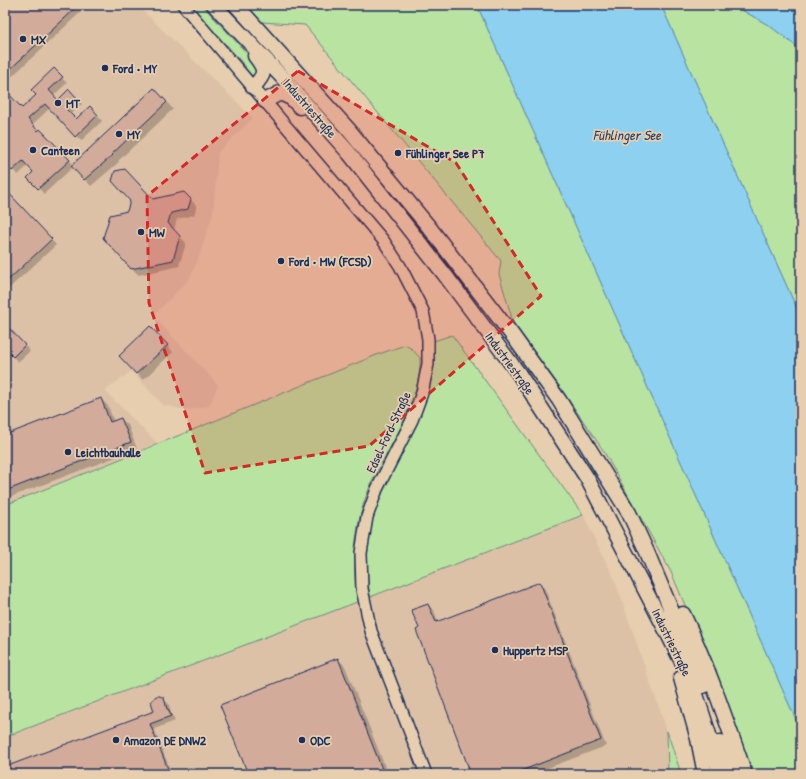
<svg xmlns="http://www.w3.org/2000/svg" width="806" height="779" viewBox="0 0 806 779" font-family="'Patrick Hand',sans-serif">
	<rect width="100%" height="100%" fill="#e6ceae"/>
	<filter id="ink" filterUnits="userSpaceOnUse"><feTurbulence type="fractalNoise" baseFrequency=".025" numOctaves="2"/><feDisplacementMap in="SourceGraphic" scale="8" xChannelSelector="R" yChannelSelector="G"/><feConvolveMatrix kernelMatrix="1 2 1 2 8 2 1 2 1" color-interpolation-filters="sRGB"/></filter>
	<g filter="url(#ink)">
		<path fill="#dcc1a7" d="M5 5H137L253 118 218 152 213 214 197 262 189 279 153 316 218 385 209 406 186 410 163 405 131 371 105 391 158 444 5 505Z
			M583 515 614 578 667 731 668 774H5V737Z"/>
		<path fill="#b8e3a0" stroke="#6a897f" d="M189 5H202L256 63 259 69 254 76 249 74 244 68 246 67 227 45 225 46Z
			M247 5H477L801 731V774H747L713 671 671 572 603 450 562 390 513 322 499 274 501 261 305 25 262 22Z
			M661 5H733L770 26 801 50V318Z
			M452 335 583 515 370 597C366 571 366 544 373 518 388 470 419 429 431 380 434 368 434 354 434 341Z
			M405 345 412 349 420 358C422 400 389 446 372 482 354 521 352 560 357 602L5 737V505L158 444 379 354Z
			M667 731 681 774H668Z"/>
		<path fill="#8dd0ef" stroke="#5f90b5" d="M477 5H661L801 318V731Z
			M733 5H801V50L770 26Z"/>
		<path fill="#0003" d="M5 5H80L84 9 5 83Z
			M54 70 67 83 53 96 58 101 69 91 82 104 70 114 76 120 90 107 102 121 81 141 50 108 32 125 38 132 40 130 74 165 161 96 173 109 118 161 119 162 91 186 73 167 44 194 29 178 35 172 29 165 18 175 5 162V91L22 109 37 95Z
			M5 190 56 245 5 292Z
			M184 193 197 206 194 215 177 219 174 230 186 243 179 266 139 275 132 269 128 212 153 200Z
			M5 325 30 351 18 362 5 348Z
			M157 334 173 352 143 380 120 356Z
			M101 399 108 406 114 422 121 419 128 425 137 449 5 499V436Z
			M540 583 545 589 606 746 532 774H472L420 629 428 605 434 610 438 622Z
			M338 659 345 666 388 774H249Z
			M163 699 169 704 171 713 175 721 154 729 172 774H5V768L155 711Z
			M600 769 605 774H587Z"/>
		<path fill="#d2ab9a" stroke="#1b2f5e" d="M5 5H79L5 74Z
			M54 68 63 77 49 90 58 100 69 89 77 98 66 109 76 119 90 106 98 115 75 137 45 104 28 119 38 131 40 129 70 160 38 189 27 178 33 172 23 161 12 171 5 163V90L22 108 36 95 31 90Z
			M154 88 167 102 112 154 113 155 84 180 71 166Z
			M125 169 153 199 184 192 191 199 188 209 171 213 168 223 180 236 173 260 131 269 103 238 110 215 127 211 130 201 112 181 115 171Z
			M5 189 52 239 5 283Z
			M5 324 25 345 13 357 5 349Z
			M150 326 168 345 136 374 119 356Z
			M101 398 110 422 121 418 131 442 5 491V435Z
			M540 582 601 740 513 774H471L416 630 419 628 411 610 428 604 436 622Z
			M338 658 384 774H248L220 705Z
			M156 696H160L164 698 167 709H168L171 716 150 724 170 774H5V767L154 711 151 702Z"/>
		<g fill="none" stroke-linecap="round" stroke-linejoin="round">
			<g stroke="#1b2f5e" stroke-width="14">
				<path id="tertiary" d="M183 5 383 240 400 266 423 311 428 339V364L422 393 412 420 377 489 367 517 361 553 362 589 371 631 426 774"/>
			</g>
			<g stroke="#1b2f5e" stroke-width="17">
				<path id="trunk" d="M214 5 282 77 349 153 445 275 519 374 587 478 668 634 692 682 712 744 720 774
					M236 5 348 129 429 227 513 336 559 400 629 513 647 552 703 686
					M253 87C266 74 266 70 255 56
					M265 101 280 93 291 98 300 107
					M683 614C708 666 726 720 745 774
					M681 678 698 739 705 774
					M721 742 730 774"/>
			</g>
			<use href="#tertiary" stroke="#e6ceae" stroke-width="11"/>
			<use href="#trunk" stroke="#e6ceae" stroke-width="14"/>
		</g>
	</g>
	<path fill="#d62828" fill-opacity="0.2" stroke="#d62828" stroke-width="3" stroke-dasharray="8 5" stroke-linejoin="round" d="M298 71 456 163 541 296 369 446 205 473 149 303 147 196Z"/>
	<g fill="#1b2f5e" stroke="#e6ceae" stroke-width="1.5">
		<circle cx="23" cy="39" r="4"/>
		<circle cx="105" cy="68" r="4"/>
		<circle cx="58" cy="103" r="4"/>
		<circle cx="119" cy="134" r="4"/>
		<circle cx="33" cy="150" r="4"/>
		<circle cx="398" cy="153" r="4"/>
		<circle cx="141" cy="232" r="4"/>
		<circle cx="281" cy="261" r="4"/>
		<circle cx="68" cy="452" r="4"/>
		<circle cx="495" cy="650" r="4"/>
		<circle cx="116" cy="740" r="4"/>
		<circle cx="302" cy="740" r="4"/>
	</g>
	<g text-anchor="middle" stroke-width="3.5" stroke-linejoin="round" paint-order="stroke">
		<g font-size="13" font-weight="bold" fill="#1b2f5e" stroke="#e6ceae" text-anchor="start">
			<text x="31" y="44">MX</text>
			<text x="113" y="73">Ford • MY</text>
			<text x="66" y="108">MT</text>
			<text x="127" y="139">MY</text>
			<text x="41" y="155">Canteen</text>
			<text x="406" y="158">Fühlinger See P7</text>
			<text x="149" y="237">MW</text>
			<text x="289" y="266">Ford • MW (FCSD)</text>
			<text x="76" y="457">Leichtbauhalle</text>
			<text x="503" y="655">Huppertz MSP</text>
			<text x="124" y="745">Amazon DE DNW2</text>
			<text x="310" y="745">ODC</text>
		</g>
		<g font-size="13" fill="#1b2f5e" stroke="#e6ceae">
			<text transform="translate(310 108) rotate(49)" y="5">Industriestraße</text>
			<text transform="translate(510 363) rotate(54)" y="5">Industriestraße</text>
			<text transform="translate(388 432) rotate(-65)" y="5">Edsel-Ford-Straße</text>
			<text transform="translate(672 642) rotate(64)" y="5">Industriestraße</text>
		</g>
		<g font-size="14" font-style="italic" fill="#263f6c" stroke="#e6ceae">
			<text x="627" y="140">Fühlinger See</text>
		</g>
	</g>
	<rect width="806" height="779" fill="none" stroke="#e6ceae" stroke-width="20"/>
	<rect x="10" y="10" width="786" height="759" fill="none" stroke="#1b2f5e" stroke-width="1.5" filter="url(#ink)"/>
</svg>
